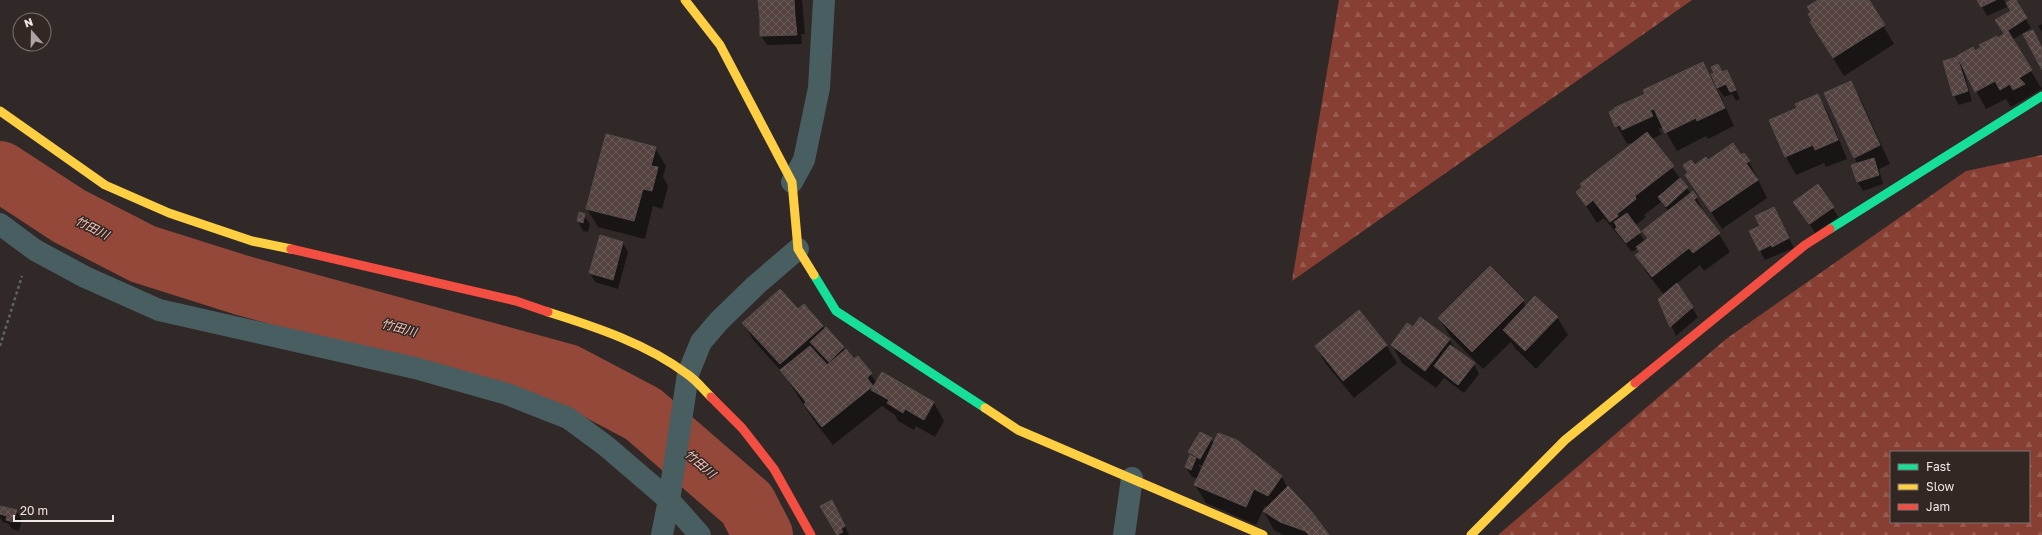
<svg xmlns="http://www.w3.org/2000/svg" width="2042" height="535" viewBox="0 0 2042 535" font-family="'Golos Text','Noto Sans JP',sans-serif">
	<defs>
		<pattern id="forest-firs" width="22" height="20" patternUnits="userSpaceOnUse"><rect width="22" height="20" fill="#873f33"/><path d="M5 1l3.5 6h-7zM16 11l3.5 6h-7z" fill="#985b50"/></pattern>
		<pattern id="building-cross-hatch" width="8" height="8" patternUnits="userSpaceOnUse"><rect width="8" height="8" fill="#53423f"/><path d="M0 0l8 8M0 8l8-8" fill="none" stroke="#6c5d5b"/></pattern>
	</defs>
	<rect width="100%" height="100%" fill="#302928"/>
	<path fill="url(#forest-firs)" fill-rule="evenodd" d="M1339 0H1692L1292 281Z
		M2042 155V535H1498L1726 339 1966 171ZM1891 452H2029V522H1891Z"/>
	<path fill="#0007" fill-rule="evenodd" d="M759 0H802L805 34H801L802 44 767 45 761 36Z
		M1820 0H1868L1894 44 1844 76 1811 23 1813 21Z
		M1978 0H2004L2006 4 2015 0 2031 28 2012 40 2042 89 2011 107 2006 99 1986 109 1962 65 1972 101 1959 105 1954 96 1944 62 1957 58 1960 64 1975 52 2005 35 1997 20 2012 11 2009 6 1987 16Z
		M2042 24V32L2038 26Z
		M1703 63 1715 84 1722 73 1727 71 1732 81 1740 99 1736 101 1732 94 1724 97 1718 88H1717L1734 126 1708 139 1706 136 1677 151 1663 127 1659 129 1662 134 1652 139 1691 194 1696 197 1706 216 1719 234 1730 252 1704 271 1700 265 1676 284 1698 317 1676 336 1659 299 1664 295 1647 273 1636 256 1640 253 1638 248 1632 252 1604 218 1597 223 1577 192 1632 145 1630 143 1627 144 1610 113ZM1661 202 1669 212 1644 232 1648 239 1645 241 1635 226 1646 217 1644 215Z
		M1851 82 1861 100 1890 164 1879 169 1883 184 1863 191 1857 181 1858 164 1854 157Z
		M1818 95 1828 113 1847 159 1826 167 1824 163 1796 175 1786 157 1770 121 1798 109Z
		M655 148 666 166 663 177 668 186 662 209 653 206 645 239 598 227 587 209Z
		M1741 156 1749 161 1767 198 1722 229 1687 175 1695 166 1708 161Z
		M1833 208 1838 217 1815 233 1810 225Z
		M584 215 590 224 588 232 583 231 578 221Z
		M1779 218 1794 248 1765 260 1750 232Z
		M623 243 628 252 618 289 595 282 590 273Z
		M1490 268 1523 301 1526 307 1557 317 1568 335 1536 369 1515 348 1511 342 1483 369 1450 336 1439 318Z
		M798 311 822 326 854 360 858 357 877 383 934 403 944 421 935 437 916 426 914 430 898 421 895 415 882 406 833 445 815 422 783 373 754 341 743 323ZM820 356 829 365 826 367 818 357Z
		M1413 328 1449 339 1455 349 1474 364 1479 374 1464 393 1444 378 1436 388 1402 363 1392 345Z
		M1386 345 1397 363 1354 398 1326 364 1316 346Z
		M1211 439 1214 444 1236 441 1282 477 1287 487 1328 535H1283L1274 530 1264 512 1268 508 1265 506 1256 525 1206 503 1195 485 1198 479 1191 476 1186 467 1191 455 1190 452ZM1198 464 1204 467 1202 470Z
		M822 506 837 511 849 535H838Z
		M0 507 16 510 22 520 19 531 12 529 9 524 3 522 0 518Z"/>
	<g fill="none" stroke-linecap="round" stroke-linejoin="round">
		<path stroke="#93483a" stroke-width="60" d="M0 171 69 216 143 254 241 285 567 374 643 414 747 504 763 535"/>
	</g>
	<path fill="url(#building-cross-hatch)" stroke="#544e4d" d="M758 0H794L795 16 760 19Z
		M1818 0H1869L1885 25 1833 58 1810 22 1812 21 1808 14 1811 12 1807 7Z
		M1977 0H1996L1981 7Z
		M2011 0H2016L2027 18 2004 33 1995 20 2011 11 2006 3Z
		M795 16 797 35 760 36V19Z
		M2033 30 2042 48V70L2023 34Z
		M2008 31 2032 70 2019 78 2025 84 2013 90 2010 84 2000 90 1995 81 1975 92 1957 56 1973 47 1975 51 1981 47 1979 45 1997 36 1998 38Z
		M1957 57 1968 91 1953 96 1943 61Z
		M1703 62 1725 108 1697 121 1696 118 1665 133 1654 109 1650 110 1653 116 1622 130 1620 125 1615 127 1609 112 1615 109 1614 108 1645 94 1643 90Z
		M1718 64 1722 72 1727 70 1736 90 1730 92 1726 84 1717 88 1711 74 1714 73 1711 67Z
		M1851 81 1880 145 1854 158 1824 93Z
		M1818 94 1838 140 1815 150 1813 145 1785 157 1769 120 1797 108 1795 104Z
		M1647 132 1674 166 1635 196 1636 199 1617 214 1618 216 1610 222 1593 200 1586 206 1576 192 1582 187 1580 184Z
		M606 134 656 147 651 166 658 167 652 191 643 189 634 221 586 209Z
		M1733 143 1741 155 1744 153 1750 161 1746 163 1758 180 1711 212 1685 175 1688 173 1683 165 1691 160 1695 165 1706 157 1708 160Z
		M1874 158 1879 175 1857 182 1851 165Z
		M1680 178 1688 187 1666 207 1658 197Z
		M1818 184 1834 207 1809 224 1793 202Z
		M1693 191 1697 197 1694 200 1720 233 1693 253 1689 248 1652 277 1635 255 1640 252 1636 247 1648 238 1642 231Z
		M1774 207 1789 238 1772 247 1771 245 1759 251 1749 231 1760 226 1755 216Z
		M579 212 585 214 583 223 577 221Z
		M1627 213 1641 232 1626 243 1615 229 1617 227 1614 222Z
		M600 235 623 242 613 280 589 273Z
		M1490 266 1524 300 1472 352 1438 318Z
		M1677 283 1693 307 1670 327 1658 299Z
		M780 289 798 309 804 304 823 326 780 364 742 323Z
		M1535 296 1558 317 1525 351 1503 330Z
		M1359 310 1387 345 1343 381 1315 346Z
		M1420 317 1450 339 1425 371 1391 345 1407 323 1413 327Z
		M826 327 844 347 829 362 810 342Z
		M1450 345 1475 363 1458 385 1434 366Z
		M810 346 827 365 846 349 854 359 858 356 872 373 867 378 873 386 822 427 804 404 806 402 780 370Z
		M882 372 934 402 924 420 905 409 903 413 887 403 889 400 871 390Z
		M1200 432 1212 438 1200 459 1188 452Z
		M1218 433 1237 440 1282 476 1268 496 1254 489 1246 507 1194 485Z
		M1190 455 1196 458 1191 470 1185 467Z
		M1288 486 1312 512 1329 535H1309L1305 531 1280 522 1263 511Z
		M832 500 845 526 841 529 843 532 837 535 820 506Z
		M0 506 17 510 13 522 6 520 7 516 0 514Z"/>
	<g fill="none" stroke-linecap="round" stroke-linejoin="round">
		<path stroke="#5b6769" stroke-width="2.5" stroke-dasharray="3 3" stroke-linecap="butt" d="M0 346 22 276"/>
		<path stroke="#495e61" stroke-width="22" d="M792 182 804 160 819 88 824 0
			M0 224 35 250 85 277 159 310 415 368 507 394 568 418 606 446 669 500 700 535
			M662 535 669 500 688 374 701 342 719 321 756 285 798 249
			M1124 535 1132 478"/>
		<path stroke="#16e098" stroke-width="9" d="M1830 229 2042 96
			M814 275 836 311 985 408"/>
		<path stroke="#ffcf43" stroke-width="9" d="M685 0 720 45 792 182 798 249 814 275
			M0 111 105 185 169 213 252 241 291 249
			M548 312C596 327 647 344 687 374 696 380 703 389 711 397
			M985 408 1018 430 1263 535
			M1471 535 1565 440 1635 383"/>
		<path stroke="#f24e42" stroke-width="9" d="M291 249 516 301 548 312
			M1635 383 1805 245 1830 229
			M711 397 742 428 774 469 811 535"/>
	</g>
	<g text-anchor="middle" stroke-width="3" stroke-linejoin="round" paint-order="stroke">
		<g font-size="12" font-style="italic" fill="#f6c6bc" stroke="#332724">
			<text transform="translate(92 228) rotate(27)" y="4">竹田川</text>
			<text transform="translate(399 328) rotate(15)" y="4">竹田川</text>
			<text transform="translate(700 464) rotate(41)" y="4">竹田川</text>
		</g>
	</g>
	<rect x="1890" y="451" width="140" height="72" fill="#332724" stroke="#7f7471"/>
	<rect x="1898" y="464" width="20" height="6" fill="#16e098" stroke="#7f7471"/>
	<text x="1926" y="471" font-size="12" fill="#f0e7e5">Fast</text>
	<rect x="1898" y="484" width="20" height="6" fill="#ffcf43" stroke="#7f7471"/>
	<text x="1926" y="491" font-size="12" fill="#f0e7e5">Slow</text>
	<rect x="1898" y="504" width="20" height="6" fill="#f24e42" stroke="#7f7471"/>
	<text x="1926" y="511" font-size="12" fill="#f0e7e5">Jam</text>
	<g transform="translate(32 32) rotate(340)"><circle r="19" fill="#332724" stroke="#7f7471"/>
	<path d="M0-3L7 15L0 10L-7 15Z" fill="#ada4a3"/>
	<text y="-6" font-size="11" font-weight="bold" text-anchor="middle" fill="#f0e7e5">N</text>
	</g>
	<path d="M14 515v6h99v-6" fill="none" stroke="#f0e7e5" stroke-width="2"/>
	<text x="20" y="515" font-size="12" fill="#f0e7e5" stroke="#332724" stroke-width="3" paint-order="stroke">20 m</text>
</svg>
